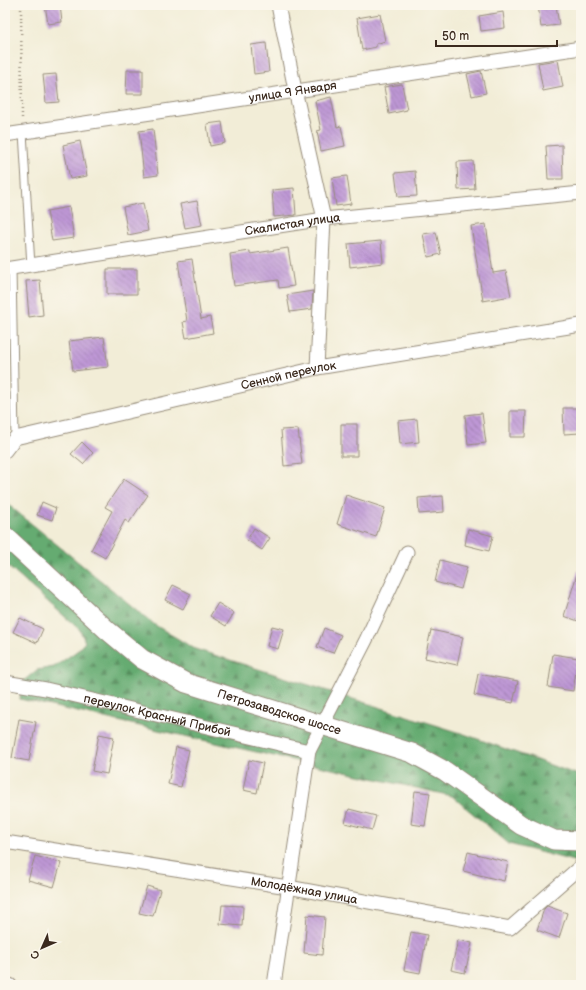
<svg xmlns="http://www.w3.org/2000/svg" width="586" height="990" viewBox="0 0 586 990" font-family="'Balsamiq Sans',sans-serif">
	<defs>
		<pattern id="forest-firs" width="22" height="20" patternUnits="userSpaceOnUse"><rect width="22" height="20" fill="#65ab71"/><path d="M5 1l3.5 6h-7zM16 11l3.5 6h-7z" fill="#548b5c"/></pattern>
		<pattern id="building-back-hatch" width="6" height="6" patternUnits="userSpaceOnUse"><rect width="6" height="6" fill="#be97d5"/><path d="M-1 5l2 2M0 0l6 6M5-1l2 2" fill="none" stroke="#9c7bac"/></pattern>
	</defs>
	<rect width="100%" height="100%" fill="#fbf7ec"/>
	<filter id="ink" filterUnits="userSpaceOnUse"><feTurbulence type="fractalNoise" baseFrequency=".025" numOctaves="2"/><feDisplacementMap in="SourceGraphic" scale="8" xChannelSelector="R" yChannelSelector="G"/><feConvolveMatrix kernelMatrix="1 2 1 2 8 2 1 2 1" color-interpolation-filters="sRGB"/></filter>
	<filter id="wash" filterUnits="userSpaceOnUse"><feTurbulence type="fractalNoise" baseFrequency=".012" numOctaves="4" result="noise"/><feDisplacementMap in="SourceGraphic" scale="16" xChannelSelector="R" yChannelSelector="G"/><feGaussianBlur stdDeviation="0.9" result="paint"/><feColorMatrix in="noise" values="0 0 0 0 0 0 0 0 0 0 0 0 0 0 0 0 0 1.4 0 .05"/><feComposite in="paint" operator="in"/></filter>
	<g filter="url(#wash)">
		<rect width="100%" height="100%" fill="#f2edd7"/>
		<path fill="url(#forest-firs)" stroke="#506a48" d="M5 502 155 625 195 649 464 734 581 776V863L509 844 452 796 20 699 22 682 37 670 54 667 77 651 85 642 80 630 5 564Z"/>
		<g id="blocks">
			<path fill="url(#building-back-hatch)" d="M45 5H60L62 22 48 24Z
				M538 5H556L559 25 541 27Z
				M503 12 505 28 481 31 479 16Z
				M380 14 385 41 376 44V47L362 50 357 18Z
				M266 43 269 72 254 74 251 45Z
				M558 60 563 87 543 91 538 63Z
				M127 70H143V94H126Z
				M481 71 486 93 472 96 467 74Z
				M56 74 59 102 46 103 43 75Z
				M402 84 407 110 389 114 384 87Z
				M331 97 337 127 341 126 345 146 321 151 317 131 321 130 315 101Z
				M222 122 225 143 210 146 207 124Z
				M153 129 158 175 144 177 139 131Z
				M80 141 87 176 70 179 63 145Z
				M562 145 563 179H548L546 146Z
				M473 161 475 189 458 190 457 162Z
				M415 171 417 196 398 197 395 173Z
				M347 176 351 204 336 206 332 178Z
				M294 188 296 215 274 217 272 190Z
				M197 201 202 225 185 228 180 204Z
				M143 203 148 231 128 235 123 207Z
				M69 207 74 238 52 241 47 211Z
				M486 224 493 273 506 271 511 296 483 301 471 226Z
				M436 232 441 254 428 257 423 234Z
				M381 241 383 263 350 267 348 244Z
				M288 248 294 286 279 288 278 280 234 286 230 254 250 251V254Z
				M192 259 201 319 210 317 213 333 186 338 183 322 187 321 178 261Z
				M107 269H137V294H107Z
				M40 280 43 315 29 317 26 281Z
				M313 291 312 309 290 312 287 295Z
				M104 337 108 367 73 371 69 341Z
				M563 408H579L580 433 564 434Z
				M510 411H526L525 437H510Z
				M482 413 486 443 468 445 465 415Z
				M417 419 419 442 400 444 398 421Z
				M341 424H357V456H341Z
				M298 429 302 464 284 466 281 430Z
				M82 442 93 453 83 464 71 454Z
				M124 479 148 495 129 523 125 520 105 558 91 550 112 511 105 507Z
				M346 495 385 508 376 537 337 524Z
				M443 496 444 512 419 514 418 498Z
				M42 502 56 508 52 520 37 515Z
				M254 528 270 538 262 550 247 540Z
				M468 529 493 536 489 551 465 545Z
				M440 560 467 567 461 589 435 582Z
				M578 571H581V622L564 616Z
				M173 585 191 594 183 609 165 600Z
				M218 603 234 613 226 626 210 616Z
				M20 618 43 629 37 643 13 632Z
				M272 626 284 629 278 649 267 646Z
				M324 628 341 635 333 653 317 647Z
				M431 630 463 637 457 665 425 658Z
				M553 654 578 658 573 691 548 687Z
				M478 674 518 681 513 703 474 695Z
				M19 719 36 722 29 761 12 758Z
				M99 734 114 737 107 774 92 771Z
				M176 747 189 750 181 787 168 784Z
				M249 760 263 763 257 793 243 790Z
				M415 791 430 793 425 826 411 824Z
				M349 809 376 816 372 830 345 823Z
				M468 852 508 862 504 881 463 871Z
				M35 856 61 863 54 887 28 880Z
				M147 886 160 890 153 916 139 913Z
				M222 905 243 906 242 926 220 924Z
				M547 906 567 913 559 938 537 930 544 909Z
				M307 915 325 917 322 955 304 953Z
				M411 932 427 935 420 973 404 970Z
				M458 940 472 943 465 973 451 970Z"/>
		</g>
	</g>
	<g filter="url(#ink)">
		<use href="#blocks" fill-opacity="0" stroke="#968c7a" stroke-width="1"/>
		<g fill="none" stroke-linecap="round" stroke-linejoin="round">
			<g stroke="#968c7a" stroke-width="9">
				<path id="lane" d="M23 132 31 266
					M12 268 15 438"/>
			</g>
			<g stroke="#968c7a" stroke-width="15">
				<g id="street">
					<path d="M278 5 295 90 324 219 317 368"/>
					<path id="s1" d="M5 135 581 48"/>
					<path id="s2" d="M5 269 324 219 581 193"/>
					<path id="s3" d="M5 451 15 438 317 368 581 325"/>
					<path id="s4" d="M5 682 46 689 309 751"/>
					<path id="s5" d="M5 842 288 887 510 928 581 866"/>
					<path d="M5 984 10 985"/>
					<path d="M274 985 309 751 366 640 407 552"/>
				</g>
			</g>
			<g stroke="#968c7a" stroke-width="21">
				<g id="secondary">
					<path id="s6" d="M5 536 107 630 142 659 186 683 412 753 445 771 521 825 554 840 581 841"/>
				</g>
			</g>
			<path stroke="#968c7a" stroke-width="2.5" stroke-dasharray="1 3" stroke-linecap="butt" d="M21 5 22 118"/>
			<use href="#lane" stroke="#fff" stroke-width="7"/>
			<use href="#street" stroke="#fff" stroke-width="13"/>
			<use href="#secondary" stroke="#fff" stroke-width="19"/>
		</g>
	</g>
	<g text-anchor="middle" stroke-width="3.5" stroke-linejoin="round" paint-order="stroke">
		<g font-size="12" fill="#3b2a1e" stroke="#fbf7ec">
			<text dy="4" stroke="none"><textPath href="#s1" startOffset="291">улица 9 Января</textPath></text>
			<text dy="4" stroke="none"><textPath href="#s2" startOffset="291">Скалистая улица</textPath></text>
			<text dy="4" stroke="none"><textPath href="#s3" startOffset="297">Сенной переулок</textPath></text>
			<text dy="4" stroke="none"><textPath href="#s6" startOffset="332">Петрозаводское шоссе</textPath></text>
			<text dy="4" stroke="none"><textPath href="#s4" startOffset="156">переулок Красный Прибой</textPath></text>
			<text dy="4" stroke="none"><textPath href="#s5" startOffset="303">Молодёжная улица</textPath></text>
		</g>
	</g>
	<rect width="586" height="990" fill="none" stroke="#fbf7ec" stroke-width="20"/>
	<g transform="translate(42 948) rotate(225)" stroke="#fbf7ec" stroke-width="3" paint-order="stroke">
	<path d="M0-3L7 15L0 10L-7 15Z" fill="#3b2a1e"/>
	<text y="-6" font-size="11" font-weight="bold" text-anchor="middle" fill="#3b2a1e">С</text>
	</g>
	<path d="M436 40v6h121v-6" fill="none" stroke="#3b2a1e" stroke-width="2"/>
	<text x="442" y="40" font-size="12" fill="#3b2a1e" stroke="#fbf7ec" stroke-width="3" paint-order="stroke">50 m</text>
</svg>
